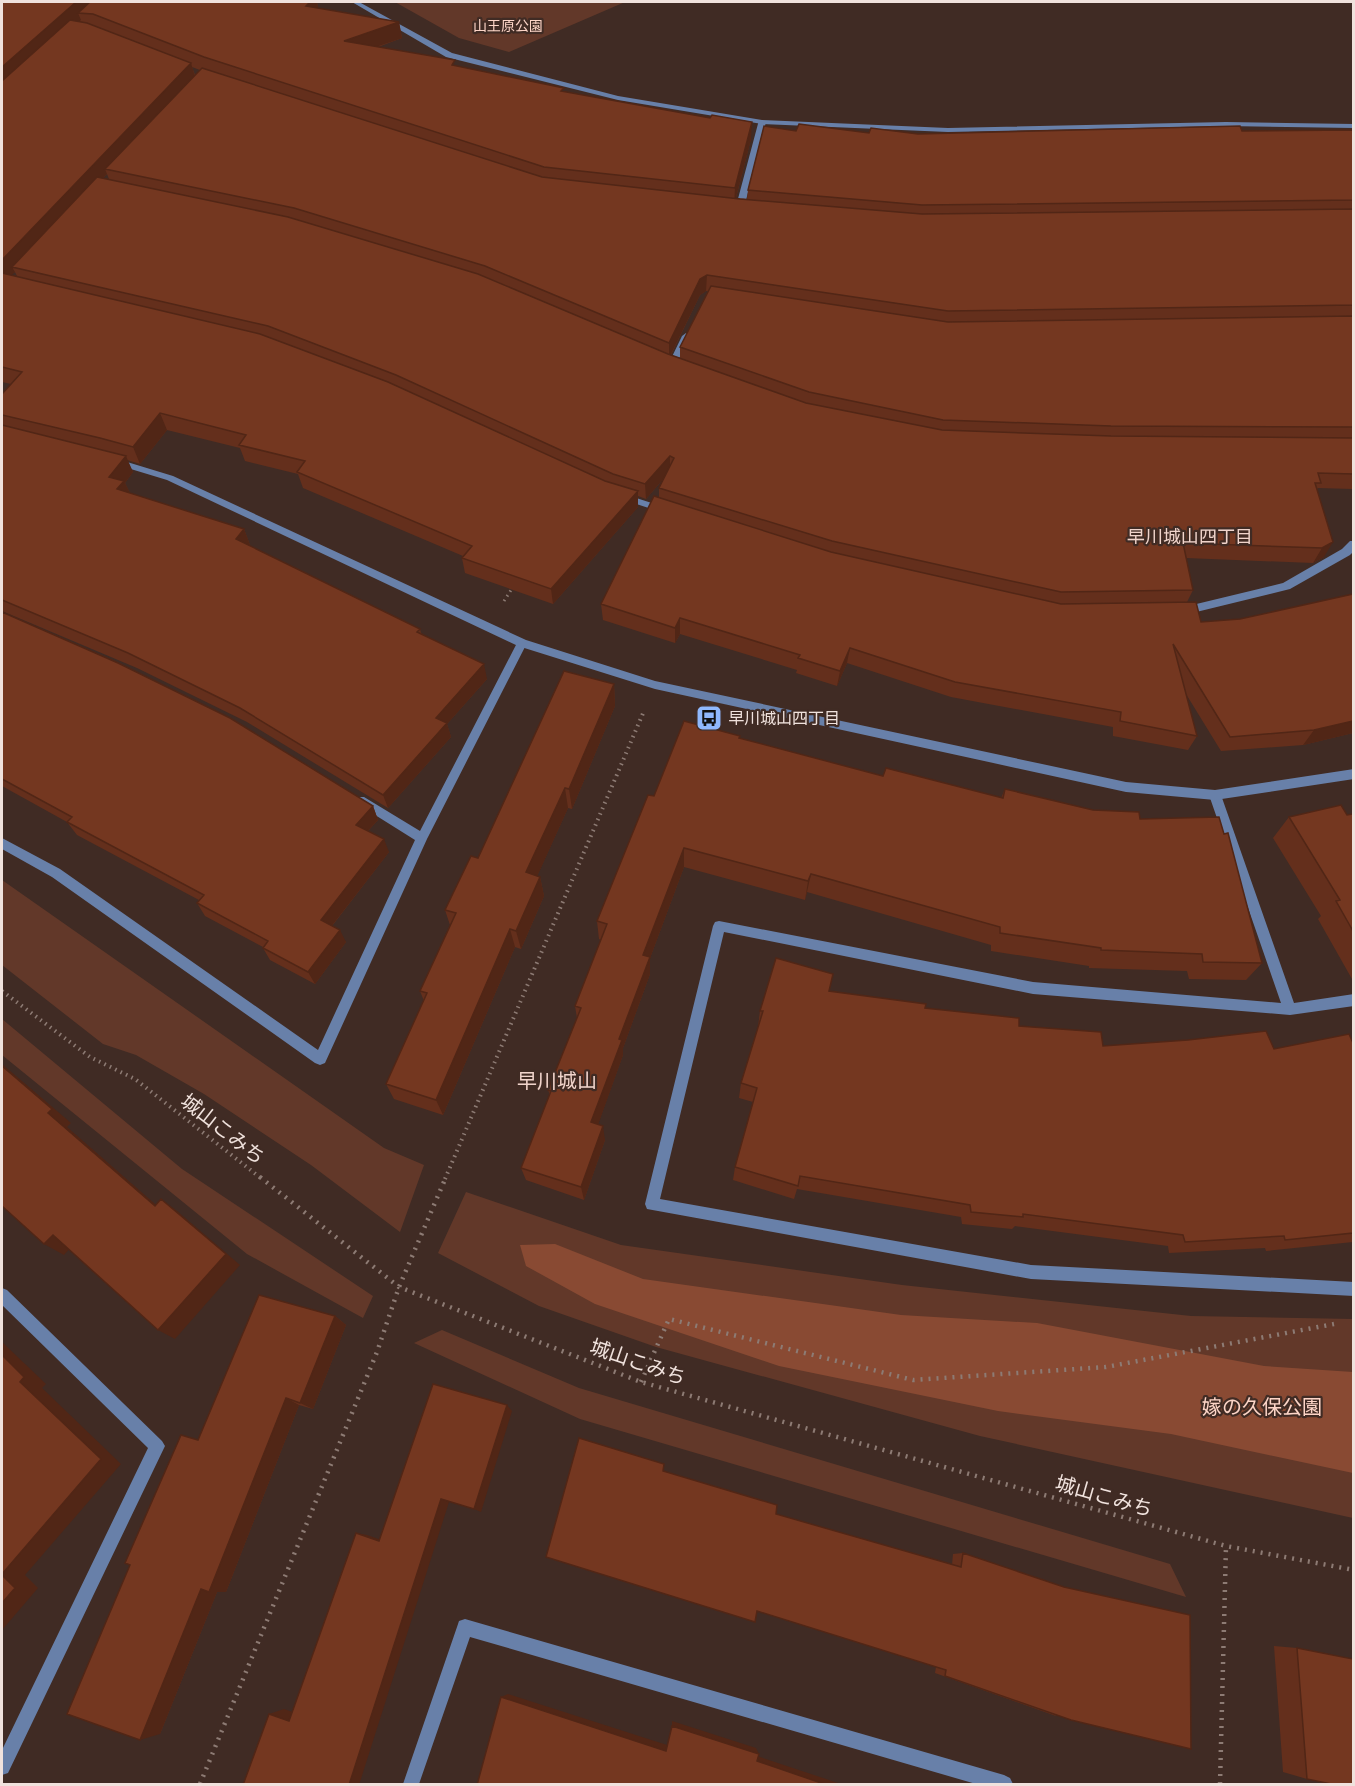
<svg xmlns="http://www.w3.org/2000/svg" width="1355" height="1786" viewBox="0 0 1355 1786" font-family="Poppins,'Noto Sans JP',sans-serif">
	<rect width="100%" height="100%" fill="#402b24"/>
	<path fill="#623829" d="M395 2H625L509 52 459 38Z
		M2 880 384 1148 424 1165 400 1232 311 1165 204 1094 136 1055 103 1044 2 965Z
		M2 1019 182 1169 373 1296 363 1318 247 1254 2 1055Z
		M466 1192 621 1245 902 1285 1191 1316 1353 1319V1518L980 1436 656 1347 539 1306 438 1253Z
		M442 1330 579 1388 1170 1564 1186 1597 580 1419 414 1343Z"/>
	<path fill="#894a33" d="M555 1244 643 1279 901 1315 1037 1323 1264 1366 1353 1372V1473L1171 1434 998 1411 779 1366 595 1304 526 1266 520 1245Z"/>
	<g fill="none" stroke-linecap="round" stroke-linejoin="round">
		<path stroke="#8d7b74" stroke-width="3" stroke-dasharray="1.5 4" stroke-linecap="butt" d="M504 601 513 587"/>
		<path stroke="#8d7b74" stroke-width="4" stroke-dasharray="1.5 4.5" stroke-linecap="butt" d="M2 991 90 1057 135 1079 262 1179
			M445 1179 644 711"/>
		<path stroke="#8d7b74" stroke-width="4.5" stroke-dasharray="2 6" stroke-linecap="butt" d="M260 1177 399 1287 641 1382 1226 1546 1354 1570
			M641 1382 669 1319 913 1380 1106 1367 1334 1324
			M200 1784 377 1352 399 1287 446 1177
			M1220 1784 1226 1546"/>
		<path fill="#6880a9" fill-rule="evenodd" d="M759 120 766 122 744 208 747 210 739 212 735 210Z
			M686 333 690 336 676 365 675 367H669L668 365 682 336Z
			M624 494 667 508 669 510 664 513 621 499 619 497Z
			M1350 541H1354V551L1350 555 1290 589 1184 615 1179 611 1184 607 1283 583 1342 549Z
			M522 639 527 643 427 839 325 1063 320 1065 315 1063 52 877 2 849V838L60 869 318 1050 415 840 356 803 354 800 356 797H364L420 831 517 643Z
			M1215 790 1219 792 1221 795 1294 1003 1354 994V1006L1290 1015 1033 994 724 932 660 1199 1031 1265 1354 1282V1296L1031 1279 647 1209 645 1204 713 926 715 922 719 921 1033 982 1281 1003 1209 795 1211 792Z
			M2 1288 7 1290 162 1441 165 1446 8 1773 2 1775V1750L148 1448 2 1305Z
			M465 1619 1004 1775 1010 1778 1013 1784H976L470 1637 419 1784H403L457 1627 459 1621Z"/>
		<path fill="#6880a9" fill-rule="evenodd" d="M352 2H359L452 53 618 96 762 120 948 128 1226 122 1354 124V128L1226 126 948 132 762 124 618 100 446 57Z
			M114 458 173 476 526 640 655 681 1126 782 1215 790 1354 769V779L1215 800 1126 792 655 689 518 646 167 480 111 463 109 461Z"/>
	</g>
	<path fill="#642f1c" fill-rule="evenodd" d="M2 2H317L318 8 399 22 402 38 378 47 564 92 751 139 736 198 747 199 748 190 796 131 918 134 1353 130V489L1318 488 1317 489 1324 557 1313 563 1186 558 1193 590 1187 602 1201 622 1353 733 1303 745 1221 751 1186 694 1197 736 1188 750 1113 736V727L951 697 847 663 837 686 796 673 797 670 680 634 675 643 603 620 601 604 659 498V488L665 477 646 499 638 496V507L553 604 465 573 462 558 463 556 303 488 298 474 245 461 240 448 167 430 140 464 127 460 133 472 125 483 130 493 244 529 250 545V546L420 629 421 633 487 679 447 724 451 737 388 808 247 722 137 668 2 611V394L11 384 2 382ZM192 67 200 70 195 75ZM107 174 109 179 103 178ZM15 272 17 276 11 275ZM706 291H708L680 347V358L671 355 700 295Z
		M2 612 373 806 378 820 368 831 389 852 332 926 346 942 315 984 270 960 263 948V947L205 916 197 903 199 900 77 835 67 822 2 786Z
		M614 684 615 706 572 809 568 808 537 876 540 877 544 896 521 949 515 947 443 1115 394 1099 386 1084 424 1001 420 991 450 925 445 910 478 858Z
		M740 738 883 776 1001 798 1005 789 1093 810 1140 819 1262 963 1246 980 1189 979 1187 971 1089 968V966L991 951V945L807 892 805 900 684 867 650 958V974L623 1048V1055L598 1124 605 1140 584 1200 526 1180 521 1168 550 1095 548 1090 577 1018 575 1006 601 940 599 939 597 921 654 796Z
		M1353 814V979H1352L1318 919 1321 916 1273 838 1289 817 1347 815Z
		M829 991 925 1008 1019 1026 1103 1046 1274 1049 1353 1043V1242L1266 1251 1265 1248 1169 1253 1168 1246 1015 1226 1012 1229 962 1224 961 1217 797 1189 794 1199 733 1180 735 1167 753 1102 739 1098 741 1083 758 1027 760 1011Z
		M335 1316 346 1325 313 1409 299 1405 226 1592H217L160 1734 198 1440Z
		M664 1464V1471L776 1514 952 1565 953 1554 963 1553 1056 1716 935 1673 936 1667 757 1611 546 1557Z
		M1274 1646 1297 1648 1307 1779 1283 1772Z"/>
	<path fill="#512616" d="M76 2H101L78 13 81 20 2 90V67Z
		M310 2H317L319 12 306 6Z
		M399 22 402 38 347 57 344 41Z
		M191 63 196 80 105 169 107 174 18 268 12 267 15 272 5 281H2V260Z
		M752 122 751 139 734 205 735 188Z
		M707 275 706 291 700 295 669 358V343L700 279Z
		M160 413 167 430 140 464 133 447Z
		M126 456 133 472 125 483 132 497 125 505 109 477Z
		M670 456V471L646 499 645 484Z
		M638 491V507L553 604 551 589Z
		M244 529 250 545 243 555 236 539Z
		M1333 542 1324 557 1313 563 1322 548Z
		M680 618V634L675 643V628Z
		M850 648 847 663 837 686 840 671Z
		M484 664 487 679 447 724 451 737 388 808 383 795 436 718Z
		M614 684 615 706 572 809 569 789Z
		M1353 721V733L1303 745 1314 730Z
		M565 788 568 808 530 892 526 872Z
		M373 806 378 820 361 838 356 825Z
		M384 839 389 852 327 932 321 920Z
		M684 848V867L650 958V974L623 1048V1055L594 1136 591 1122 643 955Z
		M811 874 807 892 805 900 808 881Z
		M540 877 544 896 521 949 516 931Z
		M510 929 515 947 443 1115 436 1100Z
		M340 930 346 942 315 984 308 972Z
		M2 1064 71 1123 67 1127 171 1218 155 1206 48 1113 2 1066Z
		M603 1126 605 1140 584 1200 581 1187Z
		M161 1199 177 1211 240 1265 175 1339 158 1330Z
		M53 1235 72 1246 64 1255 44 1244Z
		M335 1316 346 1325 313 1409 300 1403Z
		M2 1342 46 1384 42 1388 121 1464 25 1575 38 1588 2 1630V1574L20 1382 2 1355Z
		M286 1398 299 1405 226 1592H217L160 1734 140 1740 201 1589Z
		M507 1405 512 1411 481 1512 474 1509Z
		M441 1499 449 1502 359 1785H349Z
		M356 1533 367 1535 390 1543 379 1541Z
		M508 1694 667 1745 666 1751 501 1697Z
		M284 1709 304 1716 289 1721 269 1714Z
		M672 1721 756 1748 759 1754 672 1726Z
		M754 1755 844 1785H827L757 1761Z"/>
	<path fill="#743720" stroke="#512616" stroke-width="1.5" d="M2 2H76L2 67Z
		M90 2H310L306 6 399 22 344 41 455 60 452 65 564 88 561 91 710 118 712 115 752 122 735 188 544 167 204 57 93 14 78 13Z
		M70 20 87 23 191 63 2 260V81Z
		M202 68 542 177 740 199 922 214 1353 209V305L948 311 707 275 700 279 669 343 485 266 294 208 105 169Z
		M799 124 869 133 871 128 918 134 1240 126 1242 131 1353 130V200L922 205 748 190 764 126 796 131Z
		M97 177 288 217 478 274 668 354 806 403 942 430 1111 436 1353 438V474L1318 473 1321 483H1315L1333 542 1322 548 1183 543 1193 590 1061 592 832 541 659 488 674 458 670 456 645 484 613 474 396 375 268 326 12 267Z
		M2 273 260 334 388 382 605 481 638 491 551 589 462 558 472 546 297 472 305 461 239 445 246 435 160 413 133 447 100 438 2 415V394L22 372 2 367Z
		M711 286 948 322 1353 316V427L1111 426 943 420 809 392 680 347Z
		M2 425 126 456 109 477 124 481 117 489 244 529 236 539 420 629 417 632 484 664 436 718 447 723 383 795 240 708 128 653 2 600Z
		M654 496 831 552 1061 604 1196 602 1201 622 1240 619 1353 594V721L1314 730 1230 737 1173 644 1197 736 1120 721 1121 712 955 682 850 648 840 671 798 658 800 655 680 618 675 628 601 604Z
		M2 612 118 663 230 718 373 806 356 825 384 839 321 920 340 930 308 972 263 948 268 941 197 903 204 895 67 822 72 817 2 779Z
		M564 671 614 684 569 789 565 788 526 872 540 877 516 931 510 929 436 1100 386 1084 427 993 420 991 456 913 445 910 471 856 478 858Z
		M684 721 740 736 739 738 883 776 886 768 1003 798 1005 789 1093 810 1139 812 1140 819 1219 817 1224 834 1228 833 1262 963 1203 962 1202 954 1101 950V948L1000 933V927L811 874 808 881 684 848 643 955 650 957 619 1039 622 1040 591 1122 603 1126 581 1187 521 1168 551 1091 548 1090 581 1008 575 1006 607 924 597 921 648 795 654 796Z
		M1341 805 1347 815 1353 814V931L1336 901 1340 900 1289 817Z
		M776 958 833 974 829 991 926 1004 925 1008 1019 1018V1026L1101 1032 1103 1046 1188 1040 1266 1031 1274 1049 1349 1034 1353 1043V1233L1285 1240 1284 1236 1185 1242 1183 1235 1023 1214V1217L971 1212 970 1205 800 1176 798 1186 735 1167 757 1088 741 1083 763 1011H760Z
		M2 1066 52 1109 48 1113 155 1206 161 1199 226 1254 158 1330 53 1235 44 1244 2 1206Z
		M259 1295 335 1316 300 1403 286 1398 209 1592 201 1589 140 1740 67 1714 130 1565 125 1563 181 1435 198 1440Z
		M2 1355 24 1377 20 1382 101 1459 2 1574Z
		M433 1384 507 1405 474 1509 441 1499 349 1785H243L269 1714 289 1721 356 1533 379 1541Z
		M579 1438 664 1464 663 1471 777 1505 776 1514 961 1567 963 1553 1064 1587 1190 1615 1191 1749 1071 1720 945 1676 946 1670 757 1611 755 1622 546 1557Z
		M2 1575 15 1588 2 1603Z
		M1297 1648 1353 1659V1785H1336L1307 1779Z
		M501 1697 666 1751 672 1726 759 1754 757 1761 827 1785H477Z"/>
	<defs>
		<g id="bus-square" transform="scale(1.35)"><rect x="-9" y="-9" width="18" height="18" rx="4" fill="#8fb8fd" stroke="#402b24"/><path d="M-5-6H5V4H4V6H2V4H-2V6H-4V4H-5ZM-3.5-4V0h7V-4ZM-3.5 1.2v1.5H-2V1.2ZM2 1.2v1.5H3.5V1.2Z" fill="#111"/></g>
	</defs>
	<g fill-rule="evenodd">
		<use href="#bus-square" x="709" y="718"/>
	</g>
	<g text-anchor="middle" stroke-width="4.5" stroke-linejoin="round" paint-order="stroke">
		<g font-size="14" fill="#fdd5c7" stroke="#402b24">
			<text x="508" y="31">山王原公園</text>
		</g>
		<g font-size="16" fill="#f0e2dd" stroke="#402b24" text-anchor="start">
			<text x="728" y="724">早川城山四丁目</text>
		</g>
		<g font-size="18" fill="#f0d4cb" stroke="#402b24">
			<text x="1190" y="543">早川城山四丁目</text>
		</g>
		<g font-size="20" fill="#f0d4cb" stroke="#402b24">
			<text x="557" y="1088">早川城山</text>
		</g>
		<g font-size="20" fill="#f0e2dd" stroke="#402b24">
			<text transform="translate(223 1129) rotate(38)" y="7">城山こみち</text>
			<text transform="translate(638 1362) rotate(19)" y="7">城山こみち</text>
			<text transform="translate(1104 1496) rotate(16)" y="7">城山こみち</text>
		</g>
		<g font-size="20" fill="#fdd5c7" stroke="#402b24">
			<text x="1262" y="1414">嫁の久保公園</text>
		</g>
	</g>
	<rect width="1355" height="1786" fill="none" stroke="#f0e2dd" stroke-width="6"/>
</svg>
